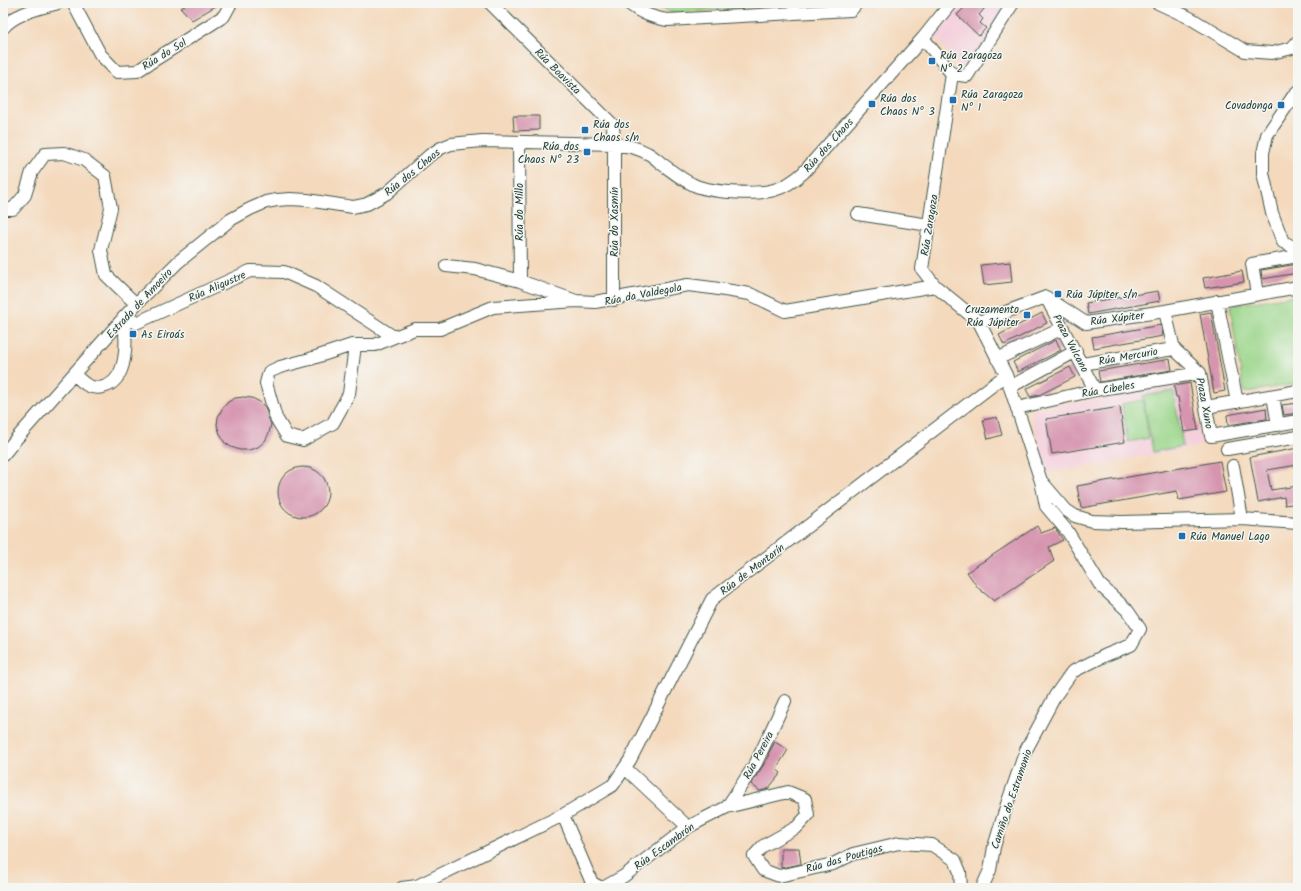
<svg xmlns="http://www.w3.org/2000/svg" width="1301" height="891" viewBox="0 0 1301 891" font-family="Kalam,sans-serif">
	<rect width="100%" height="100%" fill="#f6f6f2"/>
	<filter id="ink" filterUnits="userSpaceOnUse"><feTurbulence type="fractalNoise" baseFrequency=".025" numOctaves="2"/><feDisplacementMap in="SourceGraphic" scale="8" xChannelSelector="R" yChannelSelector="G"/><feConvolveMatrix kernelMatrix="1 2 1 2 8 2 1 2 1" color-interpolation-filters="sRGB"/></filter>
	<filter id="wash" filterUnits="userSpaceOnUse"><feTurbulence type="fractalNoise" baseFrequency=".012" numOctaves="4" result="noise"/><feDisplacementMap in="SourceGraphic" scale="16" xChannelSelector="R" yChannelSelector="G"/><feGaussianBlur stdDeviation="0.9" result="paint"/><feColorMatrix in="noise" values="0 0 0 0 0 0 0 0 0 0 0 0 0 0 0 0 0 1.4 0 .05"/><feComposite in="paint" operator="in"/></filter>
	<g filter="url(#wash)">
		<rect width="100%" height="100%" fill="#f4d9bc"/>
		<path fill="#f4cfdc" d="M963 3H1010L964 71 934 36Z
			M1190 383 1202 446 1048 473 1030 410Z"/>
		<path fill="#9ad589" stroke="#5c895e" d="M655 3H825L671 13Z
			M1298 295V383L1248 392H1244L1230 307 1234 305Z
			M1173 391 1183 446 1153 452 1143 396Z
			M1143 400 1149 438 1128 442 1122 404Z"/>
		<g id="blocks">
			<path fill="#d694af" d="M189 3H221L192 20 181 8Z
				M969 3H989L979 15 983 19 980 23 986 28 979 36 957 15Z
				M513 116H539V130L514 131Z
				M1010 262 1012 282 984 285 981 265Z
				M1298 264V273L1262 279 1261 270Z
				M1242 271 1244 282 1205 288 1203 278Z
				M1158 291 1160 301 1088 314 1086 303Z
				M1211 312 1225 391 1214 393 1200 314Z
				M1042 313 1047 323 1004 345 999 335Z
				M1161 325 1163 336 1094 348 1092 337Z
				M1056 340 1061 350 1018 372 1013 362Z
				M1170 359 1172 370 1100 382 1098 371Z
				M1070 367 1075 377 1039 395 1030 397 1026 389Z
				M1190 383 1198 430 1184 432 1178 397H1176L1174 386Z
				M244 397 252 398 260 402 265 407 271 424 269 433 265 441 258 447 249 450H240L231 447 224 442 220 434 217 425 218 417 222 409 228 402 235 398Z
				M1298 403V413L1284 415 1282 405Z
				M1120 407 1125 442 1052 454 1046 419Z
				M1266 408 1267 419 1228 425 1227 415Z
				M997 417 1002 435 988 439 983 420Z
				M1298 448V465L1267 470 1271 490 1298 486V503L1285 505 1284 497 1258 502 1250 457Z
				M1220 461 1226 492 1179 500 1177 491 1081 508 1077 486Z
				M278 492a25 25 0 1 1 50 0a25 25 0 1 1-50 0Z
				M1037 526 1041 533 1055 528 1063 540 1049 547 1054 561 994 601 978 588 967 572Z
				M775 742 788 750 776 769 781 773 768 789 760 791 751 784 770 755 768 754Z
				M781 848H799L801 864 781 868Z"/>
		</g>
	</g>
	<g filter="url(#ink)">
		<use href="#blocks" fill-opacity="0" stroke="#3f5448" stroke-width="1"/>
		<g fill="none" stroke-linecap="round" stroke-linejoin="round">
			<g stroke="#3f5448" stroke-width="14">
				<path id="minor" d="M73 3 100 54 117 72 137 71 224 16 231 3
					M490 3 613 125 614 144V300
					M628 3C641 13 650 17 667 20L851 10 857 3
					M1158 3 1190 18 1245 51 1272 53 1292 48 1298 41
					M3 28C15 13 41 8 58 3
					M923 38 952 74 922 269 935 286 979 322 1006 375 1041 481 1046 506 1068 532 1100 585 1127 610 1140 629 1131 645 1106 655 1072 672 1055 696 1026 750 1007 804 994 847 990 870 982 888
					M952 74 967 76 1013 3
					M1298 91 1294 95 1267 135 1263 153V173L1272 213 1283 242 1298 249
					M519 142 520 281
					M3 209H13L25 195 32 172 45 154 64 153 84 160 105 176 111 208 101 250 106 275 136 304
					M858 214 929 225
					M446 266 475 269 520 281 576 301 595 302 688 285 712 288 750 294 785 311 935 286
					M1257 294 1252 264 1298 256
					M1046 297 1086 323 1165 311 1298 287
					M1047 299 1095 390
					M1217 301 1237 402
					M1165 311 1174 349 1200 373 1211 436 1298 421
					M125 316 136 323 250 271 284 272 316 286 394 337
					M979 322 1046 297
					M355 345 349 394 333 423 303 440 287 436 276 418 266 383 269 372 280 367 310 359 352 345H375L394 337 415 329H440L493 307 576 301
					M997 359 1063 328
					M1082 364 1174 349
					M74 374C83 383 90 390 103 387 129 381 127 338 123 318
					M1010 387 1076 351
					M1273 396 1278 425
					M1206 407 1298 391
					M1017 408 1095 390 1200 373
					M1227 449 1298 437
					M3 455 16 439 136 304 178 262 230 220 250 209 266 202 277 200 290 199 307 200 353 207 367 204 387 193 430 155 441 148 451 144 482 141 614 144C626 146 637 147 647 153 652 155 657 160 662 164 672 171 681 179 692 184 709 193 756 195 774 190 785 187 795 180 803 173L923 38 951 3
					M1233 466 1242 519
					M1042 482 1066 510 1075 516 1092 521 1122 522 1242 519 1298 523
					M625 768 688 827
					M727 807 756 763 785 701
					M563 815 592 883 602 888
					M402 888 417 886 563 815 613 785 630 760 712 599 1006 375
					M603 888 624 876 688 827 727 807 788 792 805 799 808 815 797 827 763 846 754 856 763 870 779 876 833 864 853 854 899 843 932 845 955 860 960 872 961 888"/>
			</g>
			<use href="#minor" stroke="#fff" stroke-width="12"/>
		</g>
	</g>
	<g fill="#1f6fb2" stroke="#f6f6f2" stroke-width="1.5">
		<rect x="928" y="57" width="8" height="8" rx="2"/>
		<rect x="949" y="96" width="8" height="8" rx="2"/>
		<rect x="868" y="100" width="8" height="8" rx="2"/>
		<rect x="1277" y="101" width="8" height="8" rx="2"/>
		<rect x="581" y="126" width="8" height="8" rx="2"/>
		<rect x="583" y="148" width="8" height="8" rx="2"/>
		<rect x="1054" y="290" width="8" height="8" rx="2"/>
		<rect x="1023" y="311" width="8" height="8" rx="2"/>
		<rect x="129" y="330" width="8" height="8" rx="2"/>
		<rect x="1178" y="532" width="8" height="8" rx="2"/>
	</g>
	<g text-anchor="middle" stroke-width="3" stroke-linejoin="round" paint-order="stroke">
		<g font-size="11" fill="#1f3d34" stroke="#f6f6f2">
			<text transform="translate(164 54) rotate(-32)" y="4">Rúa do Sol</text>
			<text transform="translate(558 71) rotate(45)" y="4">Rúa Boavista</text>
			<text transform="translate(828 145) rotate(-48)" y="4">Rúa dos Chaos</text>
			<text transform="translate(412 172) rotate(-39)" y="4">Rúa dos Chaos</text>
			<text transform="translate(519 212) rotate(-90)" y="4">Rúa do Millo</text>
			<text transform="translate(614 222) rotate(-90)" y="4">Rúa do Xasmín</text>
			<text transform="translate(929 225) rotate(-81)" y="4">Rúa Zaragoza</text>
			<text transform="translate(217 286) rotate(-24)" y="4">Rúa Aligustre</text>
			<text transform="translate(643 294) rotate(-11)" y="4">Rúa da Valdegola</text>
			<text transform="translate(139 303) rotate(-47)" y="4">Estrada de Amoeiro</text>
			<text transform="translate(1117 318) rotate(-7)" y="4">Rúa Xúpiter</text>
			<text transform="translate(1071 343) rotate(62)" y="4">Praza Vulcano</text>
			<text transform="translate(1128 356) rotate(-10)" y="4">Rúa Mercurio</text>
			<text transform="translate(1108 389) rotate(-10)" y="4">Rúa Cibeles</text>
			<text transform="translate(1205 403) rotate(79)" y="4">Praza Xuno</text>
			<text transform="translate(752 569) rotate(-37)" y="4">Rúa de Montarín</text>
			<text transform="translate(758 755) rotate(-62)" y="4">Rúa Pereira</text>
			<text transform="translate(1011 799) rotate(-71)" y="4">Camiño do Estramonio</text>
			<text transform="translate(664 846) rotate(-36)" y="4">Rúa Escambrón</text>
			<text transform="translate(844 858) rotate(-16)" y="4">Rúa das Poutigas</text>
		</g>
		<g font-size="11" fill="#1f3d34" stroke="#f6f6f2" text-anchor="start">
			<text x="940" y="59">Rúa Zaragoza<tspan x="940" dy="13">Nº 2</tspan></text>
			<text x="961" y="98">Rúa Zaragoza<tspan x="961" dy="13">Nº 1</tspan></text>
			<text x="880" y="102">Rúa dos<tspan x="880" dy="13">Chaos Nº 3</tspan></text>
			<text x="1273" y="109" text-anchor="end">Covadonga</text>
			<text x="593" y="128">Rúa dos<tspan x="593" dy="13">Chaos s/n</tspan></text>
			<text x="579" y="150" text-anchor="end">Rúa dos<tspan x="579" dy="13">Chaos Nº 23</tspan></text>
			<text x="1066" y="298">Rúa Júpiter s/n</text>
			<text x="1019" y="313" text-anchor="end">Cruzamento<tspan x="1019" dy="13">Rúa Júpiter</tspan></text>
			<text x="141" y="338">As Eiroás</text>
			<text x="1190" y="540">Rúa Manuel Lago</text>
		</g>
	</g>
	<rect width="1301" height="891" fill="none" stroke="#f6f6f2" stroke-width="16"/>
</svg>
